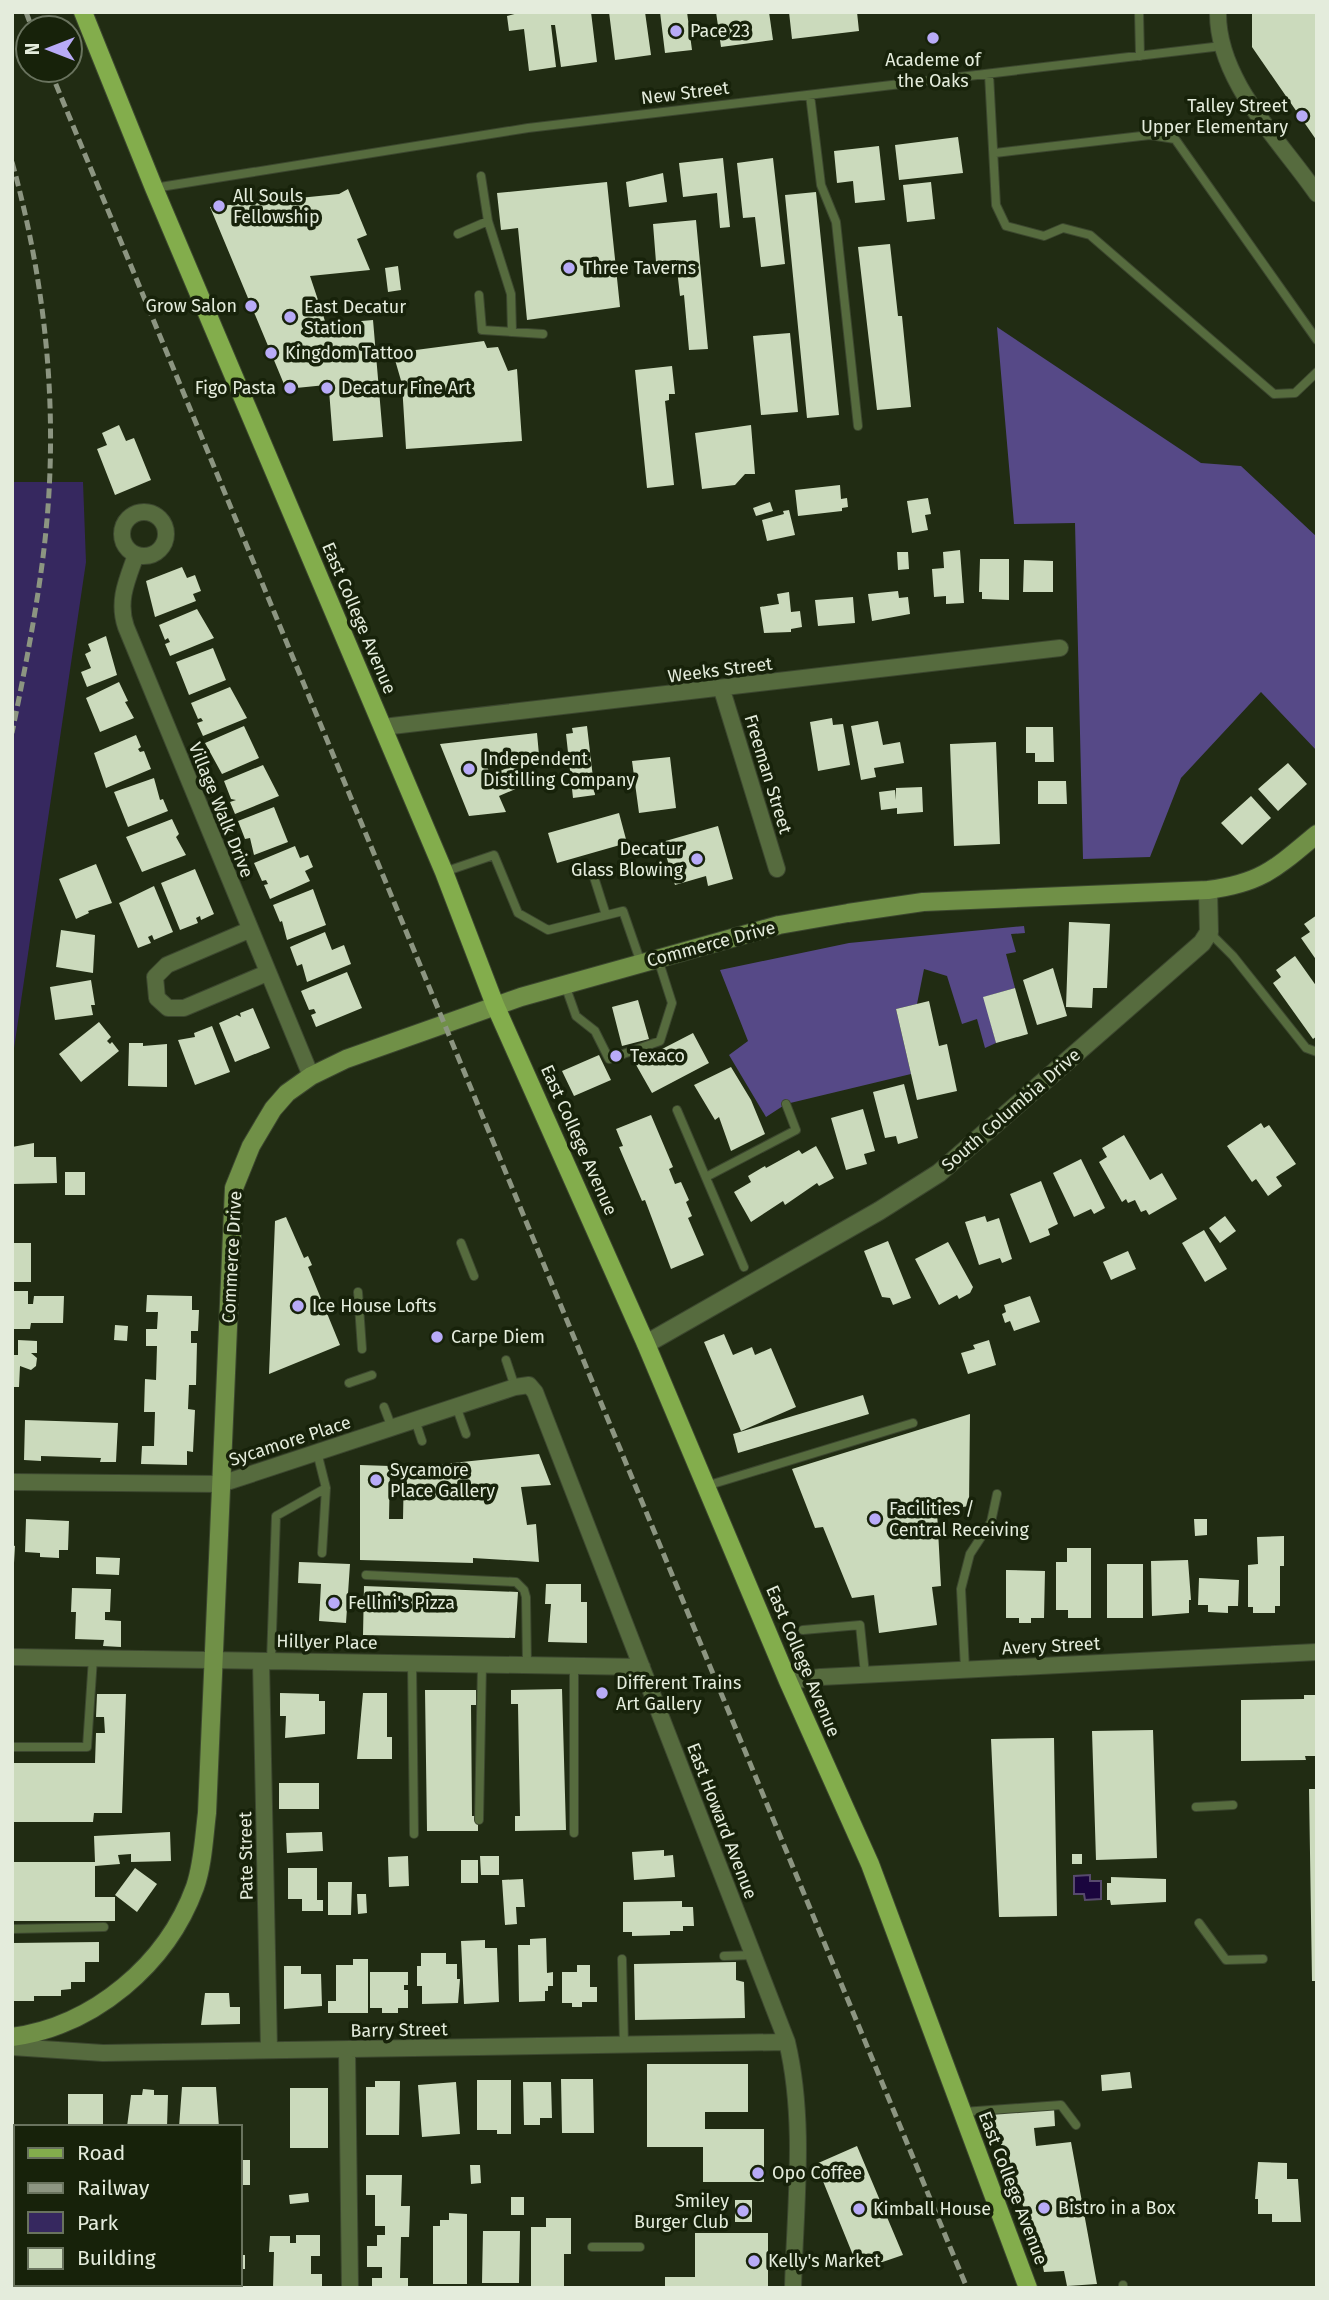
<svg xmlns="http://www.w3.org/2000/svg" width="1329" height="2300" viewBox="0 0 1329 2300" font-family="'Fira Sans',sans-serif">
	<rect width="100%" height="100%" fill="#212c13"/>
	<path fill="#36285f" d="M12 482H83L86 562 12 1062Z"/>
	<path fill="#564987" d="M997 327 1201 463 1241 466 1317 537V751L1261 692 1181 778 1150 857 1083 859 1075 523 1014 524Z
		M1024 926 1025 933 1011 934 1016 952 1006 954 1015 988 984 997 996 1043 985 1048 977 1019 962 1024 947 976 924 969 917 1004 896 1009 911 1074 786 1104 766 1117 729 1055 748 1041 720 970 849 943Z"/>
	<path fill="#1a053e" stroke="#574a6d" stroke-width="2" d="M1090 1875V1881H1101V1899L1085 1900 1084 1894H1074V1876Z"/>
	<path fill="#cbdabc" d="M522 12H591L597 62 561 67 555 25H551L556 67 529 71 524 29 509 31 507 16Z
		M609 12H645L651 55 615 60Z
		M660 12H687L692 50 665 53Z
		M716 12H769L773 40 721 47Z
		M789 12H857L859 31 792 39Z
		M1252 12H1317V141L1252 47Z
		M958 137 963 173 899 180 895 145Z
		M879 146 885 200 855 203 853 181 837 183 834 151Z
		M723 158 730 227 720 228 717 193 683 197 679 163Z
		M773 158 785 264 761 267 755 217 743 218 737 163Z
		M663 173 667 202 629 207 626 182Z
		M607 182 620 307 527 320 518 228 501 230 497 193Z
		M931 182 935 219 907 222 903 185Z
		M348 189 367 235 357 239 370 270 310 276 326 324 373 320 383 437 333 441 329 390 326 385 286 389 210 207 339 194Z
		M816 192 839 415 807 418 785 195Z
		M696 220 708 349 689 350 684 295 680 296 676 260 656 262 653 224Z
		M890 244 898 316H902L911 407 877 410 858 247Z
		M398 266 401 290 388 292 385 268Z
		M790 333 798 412 761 415 753 336Z
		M484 341 487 348 498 347 508 371 517 369 522 441 406 449 402 384 393 353Z
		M672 366 675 394H669V400L665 401 674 485 647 488 635 370Z
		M119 425 126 441 134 438 151 480 115 495 97 449 107 445 102 433Z
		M751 425 755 474H745L735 485 702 489 695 433Z
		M840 485 841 499 847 498 848 507 842 508V511L798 516 795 490Z
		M928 498 931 514 925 515 928 530 912 533 907 501Z
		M770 502 773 511 756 516 753 508Z
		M789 510 795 535 767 541 762 520 784 514 783 511Z
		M960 550 964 603 946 604V596L934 597 932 569 944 568 943 552Z
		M897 552H908L909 569 898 570Z
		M980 559H1009V600L982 599V592H979Z
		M1024 560 1053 561V592H1023Z
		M182 567 187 578 195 575 201 591 193 594 196 601 155 617 146 581Z
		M898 591 899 598 908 597 910 614 872 621 868 594Z
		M789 592 791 612 800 611 802 627 791 629V632L764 633 760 607 779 604 777 594Z
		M853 597 855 623 818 626 815 600Z
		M197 609 214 638 170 656 165 644 170 642 168 638 165 640 159 625Z
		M106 636 117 675 87 687 81 672 91 668 85 654 91 651 88 644Z
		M213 648 226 680 189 695 176 662Z
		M119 682 128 701 125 702 134 718 100 732 86 698Z
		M230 687 247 718 203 736 197 723 203 721 201 718 198 719 191 703Z
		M832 718 833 725 843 724 850 765 818 771 810 722Z
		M878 721 883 745 900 742 904 763 874 768 876 777 861 780 851 726Z
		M244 726 259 758 222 774 205 743Z
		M587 726 595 795 573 798 566 734 573 733 572 728Z
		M1026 727H1053L1054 762H1035V753H1026Z
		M537 733 539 755 484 761 491 775 519 763 527 784 499 796 506 812 469 816 440 744Z
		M136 735 141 747 138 749 140 752 144 751 151 769 106 788 94 753Z
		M996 742 1000 844 954 846 950 744Z
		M670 757 676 808 639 813 632 761Z
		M1288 763 1307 784 1278 811 1258 789Z
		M263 765 279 796 235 814 230 802 236 800 231 799 224 781Z
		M154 778 160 800 163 799 168 811 128 827 114 792Z
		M1038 781H1066L1067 804H1038Z
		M922 787 923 812 897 814V808L881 810 879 792 895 790 896 800V788Z
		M1251 796 1271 818 1242 845 1221 823Z
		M274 807 288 842 254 855 250 838 245 839 238 821Z
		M619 813 627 843 557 863 548 833Z
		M172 819 179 834 176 837 186 855 142 872 126 837Z
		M718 826 733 879 708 886 706 876 675 885 662 842Z
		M295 846 300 858 308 855 313 867 305 871 310 881 270 899 264 885 268 884 266 880 262 881 254 863Z
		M96 864 112 903 88 911 89 913 76 919 59 879Z
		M195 869 214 914 201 920 200 916 196 918 198 923 180 930 161 883Z
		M154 886 173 932 154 940 152 935 148 937 151 943 138 948 119 903Z
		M313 889 326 925 287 940 282 921 280 922 273 905Z
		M1317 915V961L1301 938 1310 932 1304 924Z
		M1069 922 1110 924 1107 988H1093L1092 1008 1066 1007Z
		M61 930 95 935 93 973 56 967Z
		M325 932 332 950 344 945 351 964 307 982 302 964 297 966 290 947Z
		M1295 956 1317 987V1036L1313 1039 1273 983 1281 977 1276 970Z
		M1053 968 1067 1016 1037 1025 1023 980Z
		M347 972 362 1008 316 1027 311 1015 316 1013 314 1009 309 1010 301 991Z
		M91 980 95 1005H91L93 1015 55 1020 50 987Z
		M1015 988 1028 1034 996 1043 983 997Z
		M638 1000 649 1039 622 1046 612 1007Z
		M929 1001 939 1046 947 1044 957 1091 917 1100 896 1009Z
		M253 1008 270 1048 235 1062 219 1023 237 1015 241 1017 240 1013Z
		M99 1022 111 1037 107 1041 110 1044 112 1042 119 1051 81 1082 59 1054Z
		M212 1026 230 1072 195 1085 178 1040 195 1037 194 1033Z
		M693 1033 709 1063 652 1093 635 1063Z
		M129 1043H143V1046L167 1044V1087L128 1086Z
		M599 1055 611 1080 574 1096 562 1071Z
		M731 1067 751 1100 765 1134 731 1151 719 1117 715 1120 694 1085Z
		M904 1084 918 1138 898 1144 896 1136 885 1138 873 1092Z
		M863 1109 875 1151 864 1154 867 1164 846 1170 831 1118Z
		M651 1115 673 1167 669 1169 675 1184 681 1182 689 1200 686 1202 692 1216 688 1218 704 1255 671 1269 645 1200 642 1201 619 1147 623 1146 616 1129Z
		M1261 1123 1264 1128 1269 1125 1296 1164 1276 1177 1282 1186 1268 1196 1256 1179 1252 1182 1227 1146Z
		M1124 1135 1150 1180 1162 1173 1177 1199 1149 1215 1146 1210 1141 1212 1135 1200 1128 1203 1126 1199 1122 1202 1099 1162 1107 1157 1102 1148Z
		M34 1143V1157H56L57 1183 12 1184V1147Z
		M816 1146 834 1178 819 1186 817 1183 785 1205 783 1201 751 1222 734 1192 751 1182 748 1176 765 1166 766 1168 799 1150 802 1154Z
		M1081 1159 1105 1208 1094 1214 1091 1209 1074 1217 1053 1173Z
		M65 1172H85V1195H65Z
		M1041 1181 1058 1224 1048 1229 1050 1235 1030 1243 1010 1194Z
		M985 1216 987 1222 999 1218 1012 1259 1002 1263 1000 1258 979 1265 965 1222Z
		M1225 1216 1236 1231 1220 1243 1209 1228Z
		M286 1217 304 1258 308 1256 312 1265 308 1267 340 1345 269 1374 275 1221Z
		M1204 1230 1227 1269 1205 1282 1182 1243Z
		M888 1241 911 1298 893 1305 890 1298 882 1297 864 1251Z
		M948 1242 973 1287 970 1293 959 1299 957 1295 939 1305 915 1259Z
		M12 1243H31V1282H12Z
		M1128 1251 1136 1269 1111 1280 1103 1262Z
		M12 1291H28V1304H33L34 1296H64L63 1323H31L30 1329H12Z
		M147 1295 192 1296V1310H199L198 1331H191V1343H197L196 1385H189L188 1409 195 1410 193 1452 187 1451V1465L141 1464 142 1446H154L155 1412H144L145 1379 156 1380 157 1346H146V1329H157L158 1312H146Z
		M1030 1296 1040 1322 1014 1331 1010 1321 1005 1323 1002 1314 1006 1312 1004 1305Z
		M115 1325 128 1326 127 1341 114 1340Z
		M724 1334 733 1355 752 1347 755 1355 771 1348 796 1407 741 1431 704 1342Z
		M18 1340 37 1341V1353H31L37 1358 36 1366 31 1370 20 1366 19 1387H12V1355H18Z
		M989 1340 996 1365 968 1374 961 1353 975 1349 973 1345Z
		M863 1395 869 1414 738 1453 733 1434Z
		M970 1414 969 1506 937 1511 941 1586 932 1587 937 1625 879 1633 874 1595 852 1598 823 1527 815 1528 792 1469Z
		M25 1420 118 1423 116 1462H100L101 1458 41 1456V1461L24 1460Z
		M539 1454 551 1485 521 1487 527 1525 536 1524 539 1562 473 1558V1563L360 1560V1465L390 1466 389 1519H403L404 1468Z
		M26 1519 69 1521 68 1550H59V1558L40 1557V1553L25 1552Z
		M1194 1519H1207V1535L1195 1536Z
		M1284 1536V1566H1280V1606H1275V1613H1253V1607H1248V1565L1258 1564 1257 1537Z
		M12 1545 15 1546 14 1563H12Z
		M1067 1548H1091V1618H1068V1610H1056V1562H1067Z
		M96 1557 120 1558 119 1575 96 1574Z
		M1188 1560 1191 1600H1189V1613L1152 1616 1151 1561Z
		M299 1562 350 1564 346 1623 319 1621 321 1584 298 1583Z
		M1107 1564H1143V1618H1107Z
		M1006 1570 1045 1571 1044 1618H1031V1623H1019V1618H1006Z
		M1199 1578 1239 1580 1238 1606H1228V1613L1208 1612V1605H1198Z
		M546 1584H581V1602H587V1643L548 1642 551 1604H545Z
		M364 1586 518 1592 515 1638 363 1635Z
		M72 1588 111 1589 110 1612H105V1620L121 1621V1647L103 1646 104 1640 75 1639 76 1612H71Z
		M562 1689 566 1830 515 1831V1816H520L518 1704H511V1690Z
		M425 1690H476V1705H471L472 1816H478V1831H427Z
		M280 1693 319 1694V1701H325V1734L285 1738 286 1716H280Z
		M363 1693H387V1737H392V1759H357Z
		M97 1694H126L122 1813H94L93 1822H12V1763H95L96 1733H105L104 1717H96Z
		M1304 1695H1317V1756H1305L1306 1760 1241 1761V1700L1304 1699Z
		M1153 1730 1157 1858 1096 1860 1092 1731Z
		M1054 1738 1057 1916 999 1917 991 1739Z
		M279 1783H319V1809H279Z
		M1309 1789H1317V1981H1312Z
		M170 1832 171 1861 131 1862V1854L118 1855 120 1864 95 1866V1897H115V1921H12V1862H95L94 1836Z
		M322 1832 323 1851 287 1853 286 1833Z
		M664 1850V1856L673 1855 675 1877 634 1880 632 1852Z
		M1072 1854H1082V1864H1072Z
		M408 1856 409 1886 389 1887 388 1857Z
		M480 1856H499V1875H481Z
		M461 1860H478V1883H461Z
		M135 1868 157 1884 137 1912 115 1895Z
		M288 1868H317V1900H323V1911H302V1899H288Z
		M1111 1877 1166 1879V1902L1111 1905 1110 1900H1107V1883H1111Z
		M523 1879 525 1907H516L517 1924 505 1925 502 1880Z
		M328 1882H352L351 1915H328Z
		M357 1894H366L367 1913 358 1914Z
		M682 1901V1907H693L694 1926H683V1931H670V1935L632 1936V1932H623V1902Z
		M546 1938 547 1973 553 1972V1986H548V1991H545V2001L519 2002 518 1945H530V1939Z
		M485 1940V1948H497L499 2002 464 2004 461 1941Z
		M99 1942V1962H85V1982H71V1989L61 1990V1996H34V2001H12V1943Z
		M421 1953H446V1964H457V1979H460L458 2003 422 2004V1986H417V1966H421Z
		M353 1959H368V2013H328V2001H336V1965H353Z
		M736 1962V1980L744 1982 745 2018 635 2020 634 1964Z
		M577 1965H590V1987H597V2002H582V2007H572V2003H562V1972H577Z
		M284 1966H301V1974H321L322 2006 284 2009Z
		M370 1972H408V1985H404V1990H408V2008H398V2013H382V2008H370Z
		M205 1993H229L230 2007H240V2024L201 2025Z
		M647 2064H748V2112H705V2129H764V2182H703V2147H647Z
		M1130 2072 1132 2088 1102 2091 1101 2075Z
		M561 2079H593L594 2133H562Z
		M477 2080H511V2134H497V2130H477Z
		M375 2081H400L399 2135H366V2087H375Z
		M456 2082 460 2134 422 2137 418 2085Z
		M523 2082H551L552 2118H540V2125H524Z
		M182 2087H216L219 2127H179Z
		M290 2088H328V2148H290Z
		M143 2089 154 2090V2095H168L167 2127H127L131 2095H142Z
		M68 2094H103V2126L68 2127Z
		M1054 2108 1055 2126 1034 2128 1036 2146 1071 2142 1097 2284 1067 2286 1064 2271 1044 2272 1040 2253 990 2114Z
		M857 2146 903 2255 859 2270 816 2164Z
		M240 2160H250V2185H240Z
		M1258 2162 1287 2163V2179H1298L1301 2222H1272V2214H1258V2199H1255Z
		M470 2165H480L481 2183 471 2184Z
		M366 2175H402L401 2206H410L409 2237H401L400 2278H408V2288H372V2278H382V2267H367V2246H377V2235H385V2226H375V2195H366Z
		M308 2193 309 2202 290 2204 289 2195Z
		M511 2197H524V2215H511Z
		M735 2200H752V2222H735Z
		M449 2213 467 2214V2284H433V2226H440V2220H449Z
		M546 2218H571V2254H564V2287L531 2286V2227H546Z
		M483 2231H520L519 2283H482Z
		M695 2233H768V2288H665V2277H695Z
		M296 2235H320V2256H311V2274H322V2288H273L274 2252H269L270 2236H290V2243H296Z
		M240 2255H245V2269H240Z
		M111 2284H131V2288H111Z"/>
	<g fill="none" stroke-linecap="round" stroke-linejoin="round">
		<g stroke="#3c472f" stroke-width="10">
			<path id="service" d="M1139 12 1140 56
				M989 74 996 205 1006 226 1044 236 1063 228 1090 235 1274 394 1295 393 1317 372
				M810 95 821 185 836 222 858 426
				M995 153 1150 135 1175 139 1317 340
				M481 176 488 221 511 294 512 332
				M154 188 528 128 1222 46
				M458 234 488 221
				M479 295 482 330 543 334
				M444 872 494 855 518 913 548 930 623 911 641 963
				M593 874 606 915
				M1209 932 1233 956 1306 1048 1317 1052
				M565 985 576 1016 595 1031 609 1059 660 1041 672 1003 658 959
				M677 1110 744 1267
				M706 1177 796 1130 786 1104
				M461 1243 474 1276
				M358 1292 362 1349
				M506 1360 515 1387
				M349 1383 372 1375
				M456 1406 466 1434
				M384 1407 392 1428
				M415 1420 422 1441
				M317 1452 326 1488 322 1553
				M706 1486 913 1423
				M366 1575 516 1582 524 1590 526 1597 527 1665
				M803 1630 860 1625 865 1674
				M271 1661 276 1516 326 1488
				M412 1663 414 1834
				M574 1666V1833
				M965 1669 961 1589 970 1554 991 1522 997 1494
				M12 1747H87L93 1658
				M1196 1807 1233 1805
				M479 1820 482 1664
				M1199 1923 1226 1960 1263 1959
				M12 1929 104 1927
				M724 1956 753 1955
				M622 1959 624 2045
				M963 2112 1061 2105 1076 2125
				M592 2247H640
				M1123 2285V2288"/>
		</g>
		<g stroke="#3c472f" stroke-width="18">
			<path id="minor" d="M1218 12C1217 81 1280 140 1317 194
				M122 534a22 22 0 1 1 44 0a22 22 0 1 1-44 0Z
				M136 555C127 580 117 601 126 627L311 1076
				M722 690 777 869
				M383 727 1060 648
				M249 930 167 965 155 977 157 998 168 1008H184L267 973
				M12 1482 221 1484 515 1387 529 1385 535 1392 787 2042C806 2122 795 2207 793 2288
				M12 1657 642 1667
				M261 1661 269 2050
				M788 1681 821 1677 1317 1652
				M12 2047 103 2053 787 2042
				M347 2050 350 2288"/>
		</g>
		<g stroke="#3c472f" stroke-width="20">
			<path id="tertiary" d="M646 1344 879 1211 939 1173 1202 943 1209 932 1208 890"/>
		</g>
		<g stroke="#3c472f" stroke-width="20">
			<path id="secondary" d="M12 2037C94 2026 167 1964 195 1887 203 1864 204 1837 207 1813L234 1188 251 1146 273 1109 287 1093 311 1076 346 1059 521 997 779 925 848 913 923 902 1208 890C1262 883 1276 868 1317 834"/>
		</g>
		<g stroke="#3c472f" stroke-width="20">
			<path id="primary" d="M83 12 154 188 444 872 495 1005 646 1344 788 1681 870 1864 1028 2288"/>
		</g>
		<use href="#service" stroke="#566b3e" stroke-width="8"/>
		<use href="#minor" stroke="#566b3e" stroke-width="16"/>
		<use href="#tertiary" stroke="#566b3e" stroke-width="18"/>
		<use href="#secondary" stroke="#709047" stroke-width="18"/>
		<use href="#primary" stroke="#83ad4c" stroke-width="18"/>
		<path stroke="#8c9581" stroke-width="5" stroke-dasharray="10 5" stroke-linecap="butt" d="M26 12 32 28
			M50 70 967 2288
			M12 162C46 284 59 413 45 540 38 604 25 669 12 733"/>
	</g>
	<g fill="#b8abf7" stroke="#17220a" stroke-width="2.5">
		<circle cx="676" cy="31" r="7"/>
		<circle cx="933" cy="38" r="7"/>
		<circle cx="1302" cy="116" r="7"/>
		<circle cx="219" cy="206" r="7"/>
		<circle cx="569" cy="268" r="7"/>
		<circle cx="251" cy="306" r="7"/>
		<circle cx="290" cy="317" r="7"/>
		<circle cx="271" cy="353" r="7"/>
		<circle cx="290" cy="388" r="7"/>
		<circle cx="327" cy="388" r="7"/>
		<circle cx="469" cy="769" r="7"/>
		<circle cx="697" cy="859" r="7"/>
		<circle cx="616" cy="1056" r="7"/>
		<circle cx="298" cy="1306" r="7"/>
		<circle cx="437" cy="1337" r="7"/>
		<circle cx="376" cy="1480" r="7"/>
		<circle cx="875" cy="1519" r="7"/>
		<circle cx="334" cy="1603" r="7"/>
		<circle cx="602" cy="1693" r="7"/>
		<circle cx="758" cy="2173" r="7"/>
		<circle cx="1044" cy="2208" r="7"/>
		<circle cx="859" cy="2209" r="7"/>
		<circle cx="743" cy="2211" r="7"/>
		<circle cx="754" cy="2261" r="7"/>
	</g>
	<g text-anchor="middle" stroke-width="7" stroke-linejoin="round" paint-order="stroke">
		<g font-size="18" fill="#e4ecdc" stroke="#17220a" text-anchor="start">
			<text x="690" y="37">Pace 23</text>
			<text x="933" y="66" text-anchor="middle">Academe of<tspan x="933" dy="21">the Oaks</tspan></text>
			<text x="1288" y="112" text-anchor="end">Talley Street<tspan x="1288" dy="21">Upper Elementary</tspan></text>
			<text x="233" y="202">All Souls<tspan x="233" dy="21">Fellowship</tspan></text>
			<text x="583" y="274">Three Taverns</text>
			<text x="237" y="312" text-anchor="end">Grow Salon</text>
			<text x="304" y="313">East Decatur<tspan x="304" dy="21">Station</tspan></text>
			<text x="285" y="359">Kingdom Tattoo</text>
			<text x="276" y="394" text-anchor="end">Figo Pasta</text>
			<text x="341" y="394">Decatur Fine Art</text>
			<text x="483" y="765">Independent<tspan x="483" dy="21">Distilling Company</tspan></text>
			<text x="683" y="855" text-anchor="end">Decatur<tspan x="683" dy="21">Glass Blowing</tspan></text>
			<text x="630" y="1062">Texaco</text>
			<text x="312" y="1312">Ice House Lofts</text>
			<text x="451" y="1343">Carpe Diem</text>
			<text x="390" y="1476">Sycamore<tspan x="390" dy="21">Place Gallery</tspan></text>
			<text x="889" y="1515">Facilities /<tspan x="889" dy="21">Central Receiving</tspan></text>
			<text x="348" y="1609">Fellini's Pizza</text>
			<text x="616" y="1689">Different Trains<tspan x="616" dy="21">Art Gallery</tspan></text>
			<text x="772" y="2179">Opo Coffee</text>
			<text x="729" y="2207" text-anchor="end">Smiley<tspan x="729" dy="21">Burger Club</tspan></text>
			<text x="1058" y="2214">Bistro in a Box</text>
			<text x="873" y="2215">Kimball House</text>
			<text x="768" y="2267">Kelly's Market</text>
		</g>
		<g font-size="18" fill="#e4ecdc" stroke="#17220a">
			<text transform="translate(685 93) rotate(-7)" y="6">New Street</text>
			<text transform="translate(359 618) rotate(67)" y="6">East College Avenue</text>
			<text transform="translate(720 670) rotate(-7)" y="6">Weeks Street</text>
			<text transform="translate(768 774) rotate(73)" y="6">Freeman Street</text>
			<text transform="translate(221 810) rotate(68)" y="6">Village Walk Drive</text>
			<text transform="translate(711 944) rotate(-15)" y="6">Commerce Drive</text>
			<text transform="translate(1011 1110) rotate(-41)" y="6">South Columbia Drive</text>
			<text transform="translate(579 1140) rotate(66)" y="6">East College Avenue</text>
			<text transform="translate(232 1257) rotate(-87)" y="6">Commerce Drive</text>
			<text transform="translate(290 1441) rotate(-18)" y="6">Sycamore Place</text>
			<text transform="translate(327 1642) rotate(1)" y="6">Hillyer Place</text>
			<text transform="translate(1051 1646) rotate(-3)" y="6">Avery Street</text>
			<text transform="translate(803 1661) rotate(67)" y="6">East College Avenue</text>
			<text transform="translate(722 1821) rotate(69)" y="6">East Howard Avenue</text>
			<text transform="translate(246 1856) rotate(-91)" y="6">Pate Street</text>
			<text transform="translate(399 2030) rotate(-1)" y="6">Barry Street</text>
			<text transform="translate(1013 2188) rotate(69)" y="6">East College Avenue</text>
		</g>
	</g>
	<rect width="1329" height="2300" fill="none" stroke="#e4ecdc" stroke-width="28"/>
	<rect x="14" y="2125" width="228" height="161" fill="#17220a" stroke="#69735e" stroke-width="2"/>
	<rect x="28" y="2148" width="35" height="10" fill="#83ad4c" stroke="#69735e" stroke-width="2"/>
	<text x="77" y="2160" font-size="21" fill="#e4ecdc">Road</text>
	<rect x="28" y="2183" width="35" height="10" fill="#8c9581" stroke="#69735e" stroke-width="2"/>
	<text x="77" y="2195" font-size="21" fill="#e4ecdc">Railway</text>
	<rect x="28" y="2212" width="35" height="21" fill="#36285f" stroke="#69735e" stroke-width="2"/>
	<text x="77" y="2230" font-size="21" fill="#e4ecdc">Park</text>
	<rect x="28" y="2248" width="35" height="21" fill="#cbdabc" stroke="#69735e" stroke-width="2"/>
	<text x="77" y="2265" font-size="21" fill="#e4ecdc">Building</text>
	<g transform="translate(49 49) rotate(270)"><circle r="33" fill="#17220a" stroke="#69735e" stroke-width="2"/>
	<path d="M0-5L12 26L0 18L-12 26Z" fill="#b8abf7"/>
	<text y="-10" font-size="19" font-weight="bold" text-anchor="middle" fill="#e4ecdc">N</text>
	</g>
</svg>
